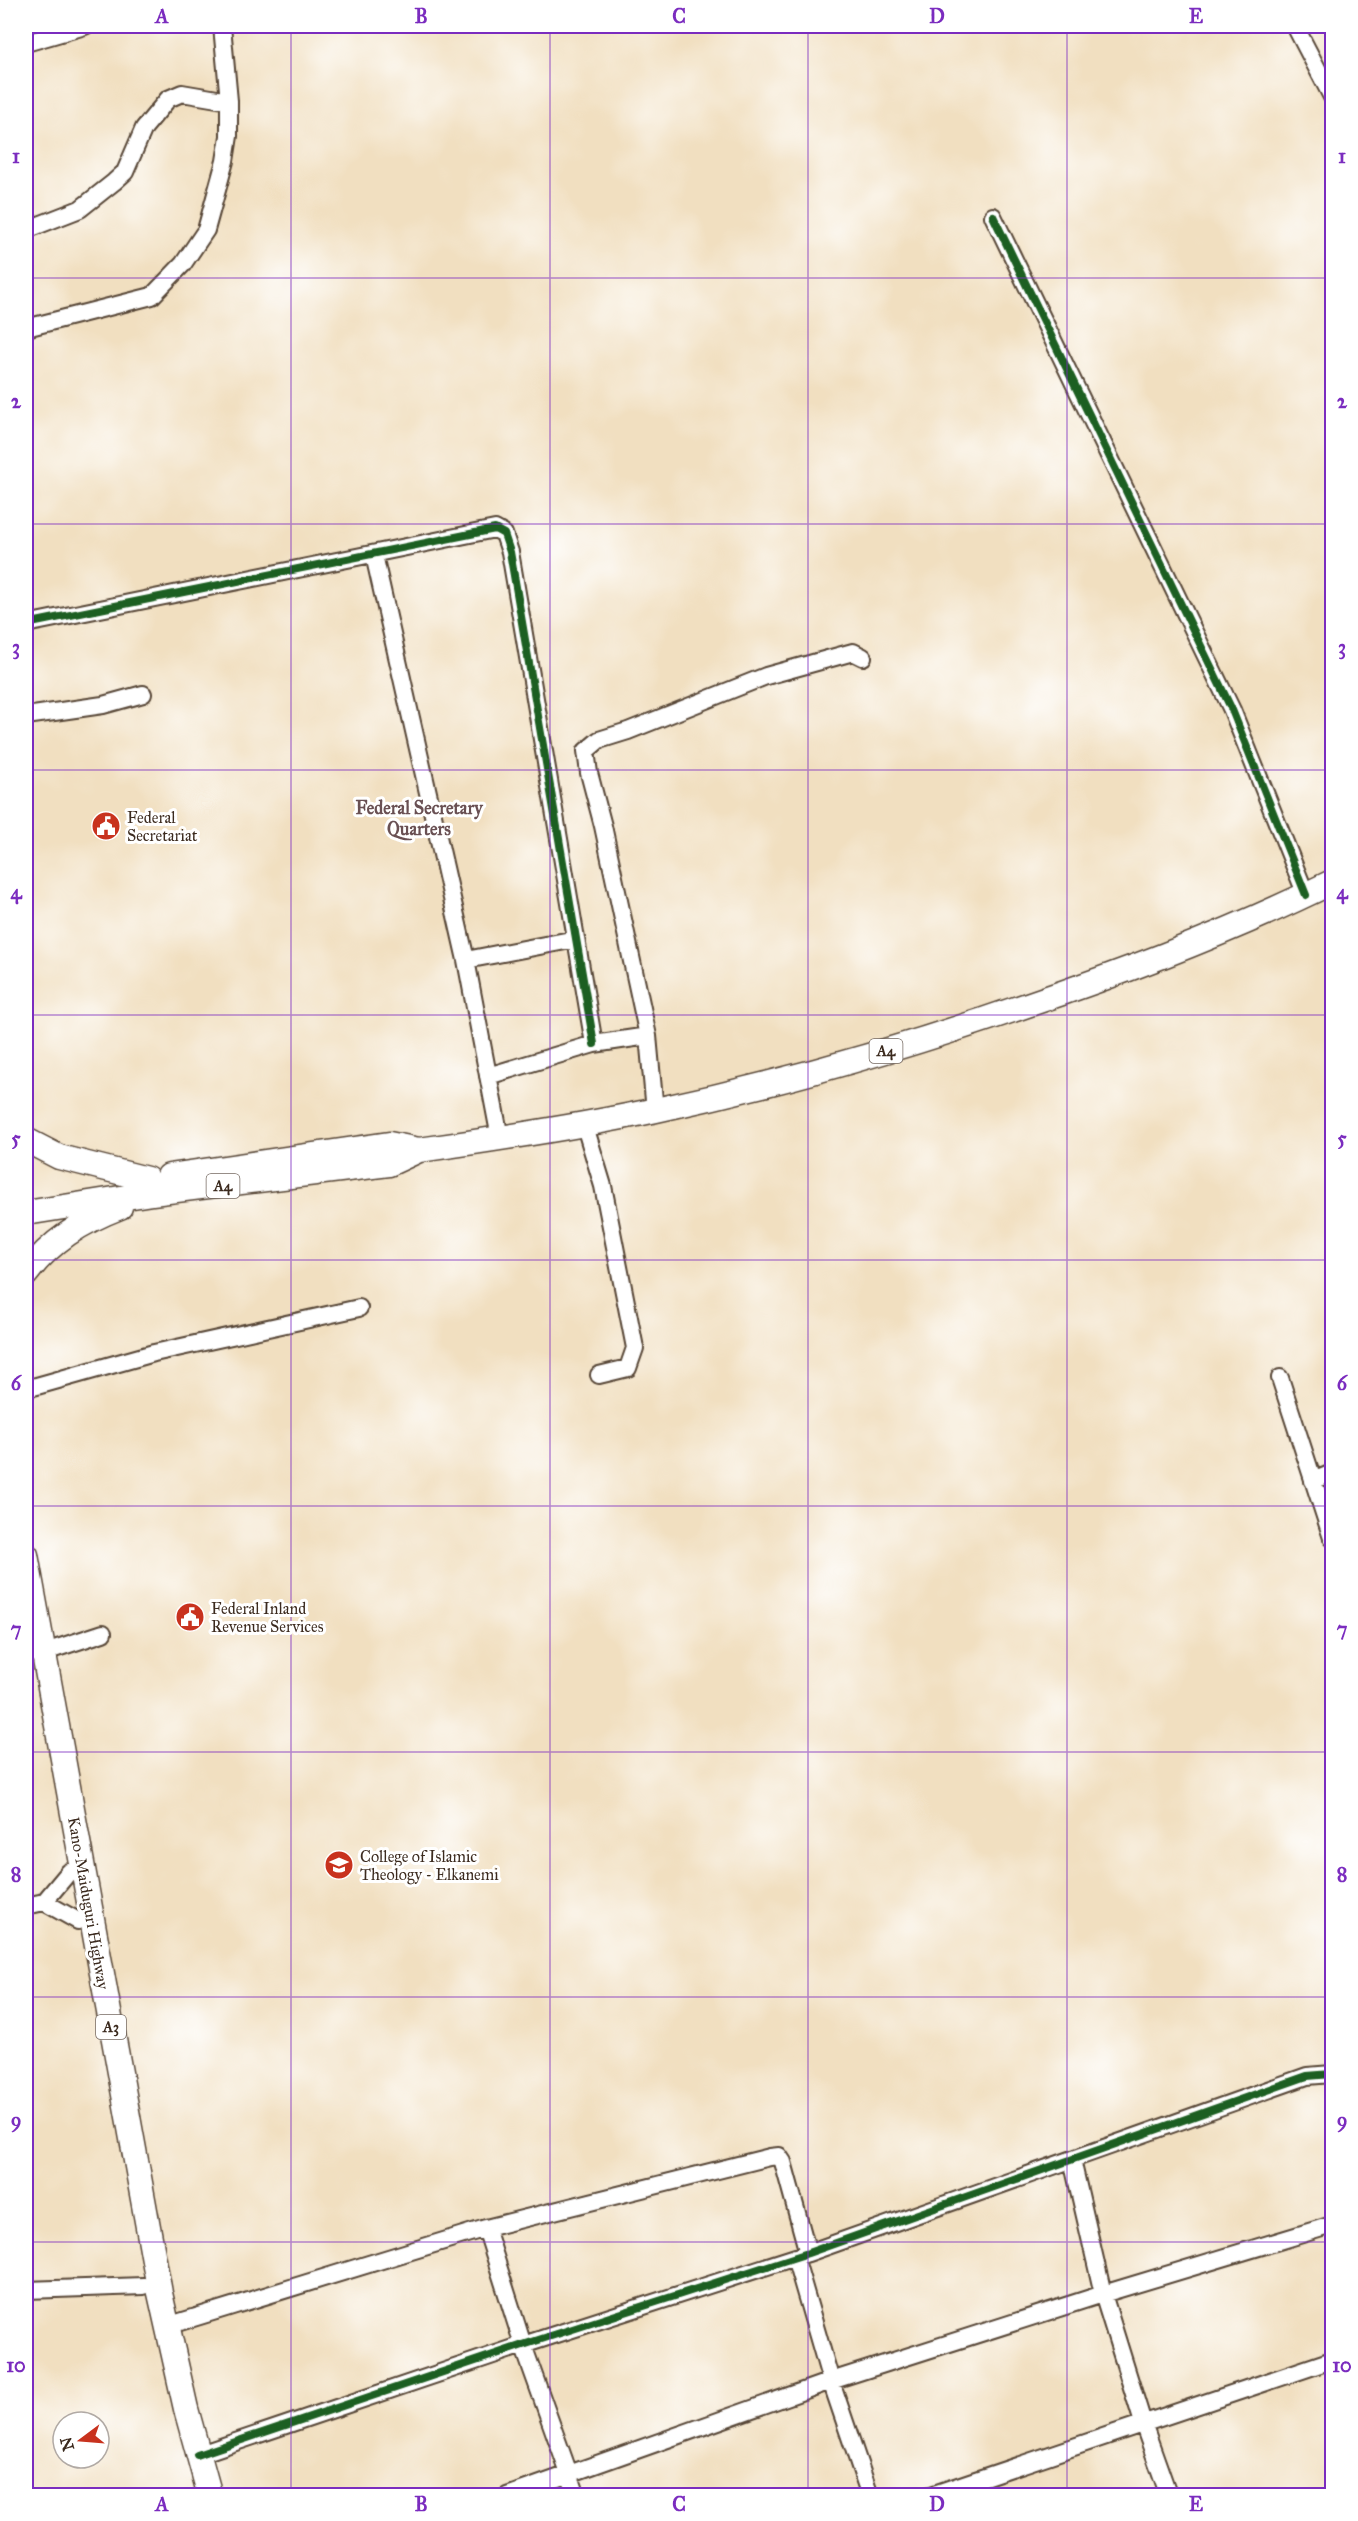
<svg xmlns="http://www.w3.org/2000/svg" width="1358" height="2521" viewBox="0 0 1358 2521" font-family="'IM FELL Great Primer',serif">
	<rect width="100%" height="100%" fill="#fff"/>
	<filter id="ink" filterUnits="userSpaceOnUse"><feTurbulence type="fractalNoise" baseFrequency=".0167" numOctaves="2"/><feDisplacementMap in="SourceGraphic" scale="12" xChannelSelector="R" yChannelSelector="G"/><feConvolveMatrix kernelMatrix="1 2 1 2 8 2 1 2 1" color-interpolation-filters="sRGB"/></filter>
	<filter id="wash" filterUnits="userSpaceOnUse"><feTurbulence type="fractalNoise" baseFrequency=".008" numOctaves="4" result="noise"/><feDisplacementMap in="SourceGraphic" scale="24" xChannelSelector="R" yChannelSelector="G"/><feGaussianBlur stdDeviation="1.35" result="paint"/><feColorMatrix in="noise" values="0 0 0 0 0 0 0 0 0 0 0 0 0 0 0 0 0 1.4 0 .05"/><feComposite in="paint" operator="in"/></filter>
	<g filter="url(#wash)">
		<rect width="100%" height="100%" fill="#f1dfc0"/>
	</g>
	<g filter="url(#ink)">
		<g fill="none" stroke-linecap="round" stroke-linejoin="round">
			<g stroke="#564536" stroke-width="20">
				<path id="minor" d="M1295 26 1332 97
					M26 43 85 26
					M993 216 1232 710 1306 895
					M26 230 80 209 114 182 125 172 144 128 168 99 182 93 229 101
					M26 328 152 296 183 264 206 230 225 161 229 136V101L222 26
					M374 555 466 960 500 1138
					M26 624 495 529 504 534 510 552 594 1044
					M26 716 103 705 143 694
					M466 960 576 939
					M488 1076 594 1044 648 1036
					M655 1111 648 1036 603 826 589 773 586 751 599 740 628 731 766 676 853 652 863 657
					M584 1123 603 1186 635 1348 628 1368 599 1375
					M1280 1378 1332 1538
					M26 1389 154 1353 359 1308
					M1313 1481 1332 1473
					M45 1652 103 1633
					M44 1902 78 1921
					M26 1906 44 1902 69 1872
					M1072 2160 1103 2294 1143 2423 1169 2496
					M486 2228 523 2345 577 2496
					M795 2257 831 2381 870 2496
					M26 2290 144 2286
					M167 2326 486 2228 770 2157 779 2156 783 2162 808 2253
					M197 2455 523 2345 808 2253 1307 2076 1332 2074
					M507 2496 831 2381 1103 2294 1332 2225
					M928 2496 1332 2360"/>
			</g>
			<g stroke="#564536" stroke-width="27">
				<path id="highway" d="M26 1140 59 1157 147 1179
					M169 1176 389 1144 419 1150
					M26 1213 152 1193 389 1164 419 1150C497 1139 578 1127 656 1110 783 1083 907 1047 1030 1004 1133 969 1235 930 1332 882
					M26 1274C51 1241 81 1222 120 1207
					M26 1555 160 2293 186 2409 210 2496"/>
			</g>
			<use href="#minor" stroke="#fff" stroke-width="16"/>
			<use href="#highway" stroke="#fff" stroke-width="24"/>
			<g stroke="#fff" stroke-width="11">
				<path id="cycleway" d="M993 216 1232 710 1306 895
					M26 624 495 529 504 534 510 552 594 1044
					M197 2455 523 2345 808 2253 1307 2076 1332 2074"/>
			</g>
			<use href="#cycleway" stroke="#1b5e20" stroke-width="8"/>
		</g>
	</g>
	<path fill="none" stroke="#7b2cbf" stroke-width="1.5" stroke-opacity="0.55" d="M291 26V2496M550 26V2496M808 26V2496M1067 26V2496M26 278H1332M26 524H1332M26 770H1332M26 1015H1332M26 1260H1332M26 1506H1332M26 1752H1332M26 1997H1332M26 2242H1332"/>
	<defs>
		<g id="civic-disc" transform="scale(1.5)"><circle r="9.5" fill="#c8321e" stroke="#fff"/><path d="M-.6-6.5H3V-4.5H.6V-3L4-1V1h2V6H-6V1h2V-1L-.6-3ZM-1.2 2.5V6h2.4V2.5Z" fill="#fff"/></g>
		<g id="school-disc" transform="scale(1.5)"><circle r="9.5" fill="#c8321e" stroke="#fff"/><path d="M0-5L7-2L0 1L-7-2ZM-4 1L0 2.5L4 1V4Q0 6-4 4Z" fill="#fff"/></g>
	</defs>
	<g fill-rule="evenodd">
		<use href="#civic-disc" x="106" y="826"/>
		<use href="#civic-disc" x="190" y="1617"/>
		<use href="#school-disc" x="339" y="1865"/>
	</g>
	<g text-anchor="middle" stroke-width="6" stroke-linejoin="round" paint-order="stroke">
		<g fill="#fff" stroke="#766a62" stroke-width="1.5">
			<rect x="869.5" y="1039" width="33" height="24" rx="4.5"/>
			<rect x="206.5" y="1174" width="33" height="24" rx="4.5"/>
			<rect x="96" y="2015" width="30" height="24" rx="4.5"/>
		</g>
		<g font-size="15" font-weight="bold" fill="#3b2a1e">
			<text x="886" y="1056">A4</text>
			<text x="223" y="1191">A4</text>
			<text x="111" y="2032">A3</text>
		</g>
		<g font-size="16" fill="#3b2a1e" stroke="#fff" text-anchor="start">
			<text x="127" y="823">Federal<tspan x="127" dy="18">Secretariat</tspan></text>
			<text x="211" y="1614">Federal Inland<tspan x="211" dy="18">Revenue Services</tspan></text>
			<text x="360" y="1862">College of Islamic<tspan x="360" dy="18">Theology - Elkanemi</tspan></text>
		</g>
		<g font-size="16" fill="#3b2a1e" stroke="#fff">
			<text transform="translate(89 1903) rotate(80)" y="6">Kano-Maiduguri Highway</text>
		</g>
		<g font-size="18" font-weight="bold" fill="#695053" stroke="#fff">
			<text x="419" y="814">Federal Secretary<tspan x="419" dy="21">Quarters</tspan></text>
		</g>
	</g>
	<rect width="1358" height="2521" fill="none" stroke="#fff" stroke-width="66"/>
	<g transform="translate(81 2440) rotate(254)"><circle r="28" fill="#ffffff" stroke="#b1aaa5" stroke-width="1.5"/>
	<path d="M0-4.5L10 22L0 15L-10 22Z" fill="#c8321e"/>
	<text y="-9" font-size="16" font-weight="bold" text-anchor="middle" fill="#3b2a1e">N</text>
	</g>
	<rect x="33" y="33" width="1292" height="2455" fill="none" stroke="#7b2cbf" stroke-width="2"/>
	<g font-size="20" text-anchor="middle" font-weight="bold" fill="#7b2cbf">
		<text x="162" y="23">A</text>
		<text x="421" y="23">B</text>
		<text x="679" y="23">C</text>
		<text x="937" y="23">D</text>
		<text x="1196" y="23">E</text>
		<text x="16" y="163">1</text>
		<text x="1342" y="163">1</text>
		<text x="16" y="408">2</text>
		<text x="1342" y="408">2</text>
		<text x="16" y="654">3</text>
		<text x="1342" y="654">3</text>
		<text x="16" y="899">4</text>
		<text x="1342" y="899">4</text>
		<text x="16" y="1145">5</text>
		<text x="1342" y="1145">5</text>
		<text x="16" y="1390">6</text>
		<text x="1342" y="1390">6</text>
		<text x="16" y="1636">7</text>
		<text x="1342" y="1636">7</text>
		<text x="16" y="1881">8</text>
		<text x="1342" y="1881">8</text>
		<text x="16" y="2127">9</text>
		<text x="1342" y="2127">9</text>
		<text x="16" y="2372">10</text>
		<text x="1342" y="2372">10</text>
		<text x="162" y="2511">A</text>
		<text x="421" y="2511">B</text>
		<text x="679" y="2511">C</text>
		<text x="937" y="2511">D</text>
		<text x="1196" y="2511">E</text>
	</g>
</svg>
